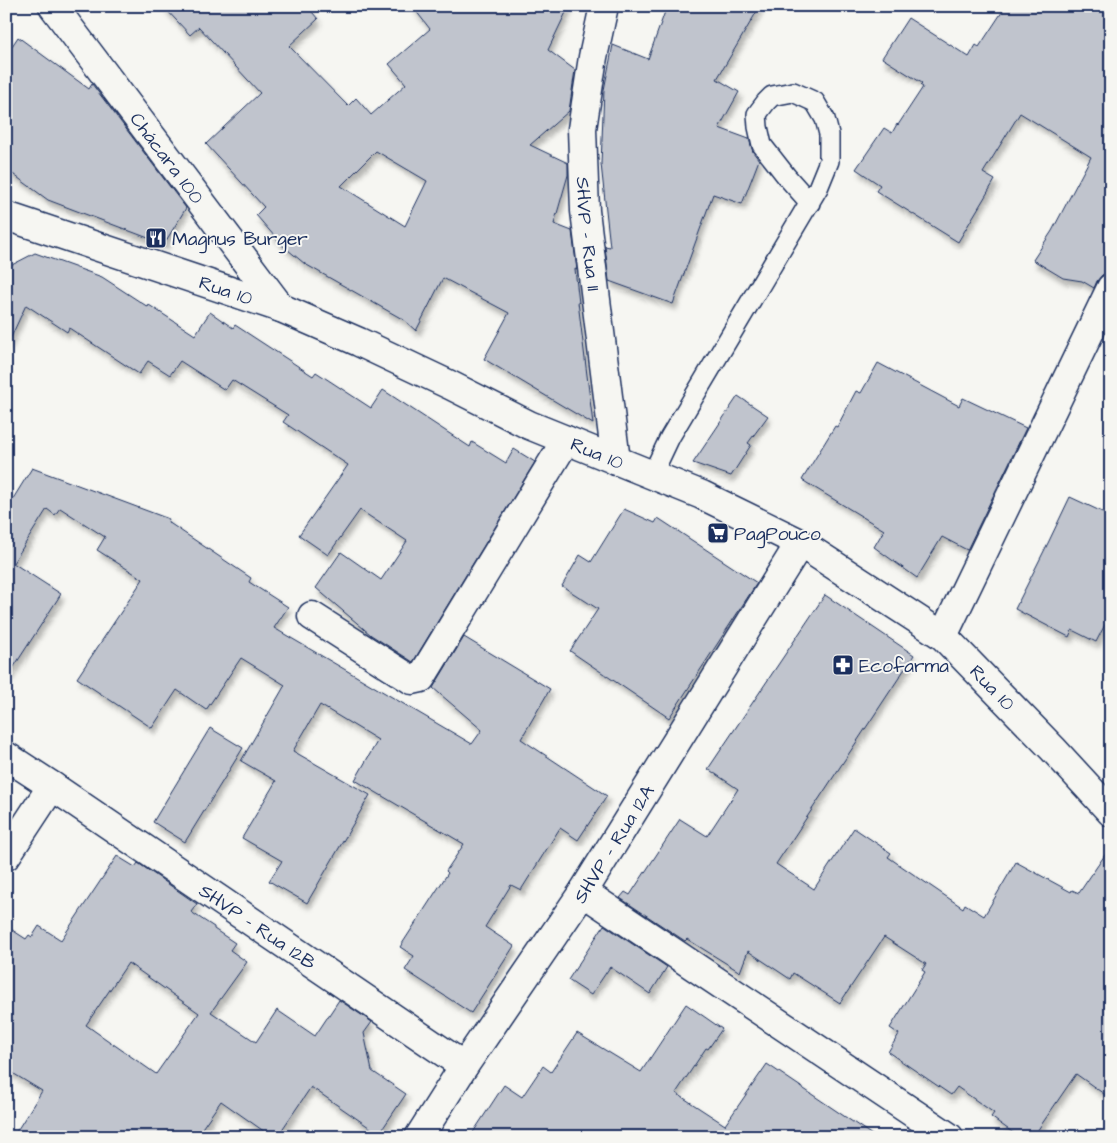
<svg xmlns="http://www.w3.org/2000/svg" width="1117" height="1143" viewBox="0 0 1117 1143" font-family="'Architects Daughter',sans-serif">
	<defs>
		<filter id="shadow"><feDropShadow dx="3" dy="5.5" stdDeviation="2.5" flood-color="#0004"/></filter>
	</defs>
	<rect width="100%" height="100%" fill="#f6f6f2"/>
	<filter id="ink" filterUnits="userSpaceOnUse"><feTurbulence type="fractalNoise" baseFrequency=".02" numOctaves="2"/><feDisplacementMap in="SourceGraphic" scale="10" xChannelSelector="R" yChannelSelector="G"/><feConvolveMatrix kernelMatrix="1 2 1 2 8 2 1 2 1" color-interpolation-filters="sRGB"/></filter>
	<g filter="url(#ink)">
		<path fill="#c0c4cd" stroke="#1b2f5e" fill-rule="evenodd" filter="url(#shadow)" d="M163 6H307L318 19 289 46 348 106 356 98 371 115 406 84 389 64 430 29 412 6H569L548 50 575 70 569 111 530 145 568 163V175L554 224 572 231 577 270 575 269 579 303 578 302 593 424 484 359 509 313 443 278 416 331 404 320 305 264 282 245 256 215 264 207 206 144 260 93 199 27 190 35ZM376 151 427 181 405 226 341 186Z
			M667 6H760L717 79 739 92 719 128 749 139 753 152 759 160 742 204 713 194 673 304 609 281 605 246 610 247 601 164 604 90 613 45 648 59Z
			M1006 6H1111V265L1107 273 1102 275 1097 281 1094 288 1082 281 1063 278 1033 260 1052 231 1091 157 1020 113 983 173 995 180 958 242 876 191 880 185 856 169 884 128 892 133 897 124 898 125 923 87 920 85 922 83 882 58 908 18 969 57 976 45 979 47Z
			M18 37 89 89 92 84 186 208 164 244 48 200 6 169V55Z
			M35 253 102 277 148 307 149 305 195 335 210 312 233 328 235 325 313 376 316 372 371 408 383 390 470 447 472 442 506 463 514 449 535 462 413 662 371 635 316 588 341 552 381 580 407 541 360 510 328 555 299 535 348 465 283 422 288 415 232 380 225 390 180 361 170 375 148 361 139 374 69 328 67 332 26 305 6 348V268Z
			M878 363 959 406 963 398 1026 428 967 550 942 537 917 578 874 547 884 530 802 480 835 426 837 427 856 391 861 393Z
			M738 396 768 416 748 443 751 445 731 476 693 463Z
			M32 468 169 519 168 522 251 578 249 582 288 607 274 628 472 744 482 730 433 688 464 637 550 689 521 739 607 796 578 840 560 828 521 890 511 885 485 927 514 946 471 1013 405 970 414 956 400 947 448 873 446 871 464 844 355 780 378 740 320 705 293 751 370 795 307 903 269 881 282 861 242 838 276 781 241 761 285 685 241 658 206 710 177 690 152 728 77 678 143 579 97 550 105 537 60 508 55 515 47 509 13 563 61 594 6 679V510Z
			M1070 497 1111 516V613L1096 642 1072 630 1069 637 1015 609 1049 541Z
			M624 509 655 523 658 518 757 583 669 718 570 651 598 609 562 586 580 555 591 562Z
			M825 595 914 655 776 864 814 889 854 828 891 853 888 857 963 908 965 904 984 916 1016 862 1071 892 1072 890 1079 893 1111 846V1099L1076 1074 1033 1137H1019L991 1117 994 1113 957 1087 951 1095 888 1052 899 1034 890 1028 925 972 922 970 926 964 884 937 840 1003 793 973 790 979 748 951 740 972 687 939 685 941 620 898 625 892 630 895 680 819 707 836 738 789 708 769Z
			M210 728 243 748 185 842 153 822Z
			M117 856 135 867 138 863 197 904 191 912 214 927V929L235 943 230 950 247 962 211 1012 256 1042 277 1010 315 1036 339 1000 372 1022 364 1033 372 1071 406 1094 379 1134 311 1087 277 1137H272L221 1101 196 1137H13L42 1091 6 1069V926L26 939 29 935 32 937 39 926 61 940ZM128 963 199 1013 156 1074 86 1025Z
			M604 925 667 967 650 994 610 967 591 995 568 980Z
			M686 1004 722 1029 708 1049 706 1048 676 1093 725 1125 767 1064 875 1137H470L504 1085 522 1097 543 1066 551 1072 577 1033 641 1072Z"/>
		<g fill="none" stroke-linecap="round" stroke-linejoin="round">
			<g stroke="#1b2f5e" stroke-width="22">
				<path id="lane" d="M652 475 670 437 818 188 829 161V134L825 119 815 102 793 92 772 96 766 102 757 114 758 127 762 145 787 177 810 203"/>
			</g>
			<g stroke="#1b2f5e" stroke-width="31">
				<g id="street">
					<path id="s1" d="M53 6 281 308"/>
					<path id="s2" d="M604 6 593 57 582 129 585 211 616 461"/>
					<path d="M312 616 412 680 421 678 566 440"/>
					<path d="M943 636 1111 288"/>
					<path id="s3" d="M6 756 52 786 464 1066"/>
					<path d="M6 856 52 786"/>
					<path d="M583 892 949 1137"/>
				</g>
			</g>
			<g stroke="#1b2f5e" stroke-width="31">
				<g id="secondary">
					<path id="s4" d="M6 216 281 308 359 342 450 385 529 425 702 495 800 543 943 636 1053 749 1111 812"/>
					<path id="s5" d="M419 1137 464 1066 583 892 800 543"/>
				</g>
			</g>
			<use href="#lane" stroke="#f6f6f2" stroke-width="19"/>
			<use href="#street" stroke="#f6f6f2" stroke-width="28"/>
			<use href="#secondary" stroke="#f6f6f2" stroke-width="28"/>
		</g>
	</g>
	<defs>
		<g id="restaurant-square" transform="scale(1.125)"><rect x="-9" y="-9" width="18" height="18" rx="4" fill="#1b2f5e" stroke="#f6f6f2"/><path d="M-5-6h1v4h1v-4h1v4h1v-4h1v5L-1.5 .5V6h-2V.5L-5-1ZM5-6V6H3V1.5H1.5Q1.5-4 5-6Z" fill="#fff"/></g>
		<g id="supermarket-square" transform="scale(1.125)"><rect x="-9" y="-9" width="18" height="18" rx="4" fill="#1b2f5e" stroke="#f6f6f2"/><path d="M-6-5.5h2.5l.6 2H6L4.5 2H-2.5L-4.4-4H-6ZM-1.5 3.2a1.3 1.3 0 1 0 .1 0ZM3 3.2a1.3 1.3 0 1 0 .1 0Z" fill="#fff"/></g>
		<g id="pharmacy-square" transform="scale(1.125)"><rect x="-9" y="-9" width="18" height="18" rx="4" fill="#1b2f5e" stroke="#f6f6f2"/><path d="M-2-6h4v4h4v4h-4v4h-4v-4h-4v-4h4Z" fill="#fff"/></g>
	</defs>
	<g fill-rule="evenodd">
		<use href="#restaurant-square" x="156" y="238"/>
		<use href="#supermarket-square" x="718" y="533"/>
		<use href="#pharmacy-square" x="843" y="665"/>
	</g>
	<g text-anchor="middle" stroke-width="4" stroke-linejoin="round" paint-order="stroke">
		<g font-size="19" fill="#1b2f5e" stroke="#f6f6f2">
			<text dy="7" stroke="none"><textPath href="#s1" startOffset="190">Chácara 100</textPath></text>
			<text dy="7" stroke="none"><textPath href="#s2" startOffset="230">SHVP - Rua 11</textPath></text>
			<text dy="7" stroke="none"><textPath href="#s4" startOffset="232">Rua 10</textPath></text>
			<text dy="7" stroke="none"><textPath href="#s4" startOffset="638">Rua 10</textPath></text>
			<text dy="7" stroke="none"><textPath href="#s4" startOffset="1102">Rua 10</textPath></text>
			<text dy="7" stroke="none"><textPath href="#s5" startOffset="352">SHVP - Rua 12A</textPath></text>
			<text dy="7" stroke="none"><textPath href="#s3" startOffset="304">SHVP - Rua 12B</textPath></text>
		</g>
		<g font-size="19" fill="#1b2f5e" stroke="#f6f6f2" text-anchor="start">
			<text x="172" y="245">Magnus Burger</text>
			<text x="734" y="540">PagPouco</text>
			<text x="859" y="672">Ecofarma</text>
		</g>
	</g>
	<rect width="1117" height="1143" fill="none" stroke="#f6f6f2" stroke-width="25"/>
	<rect x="12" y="12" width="1092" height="1118" fill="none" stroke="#1b2f5e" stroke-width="2" filter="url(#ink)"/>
</svg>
